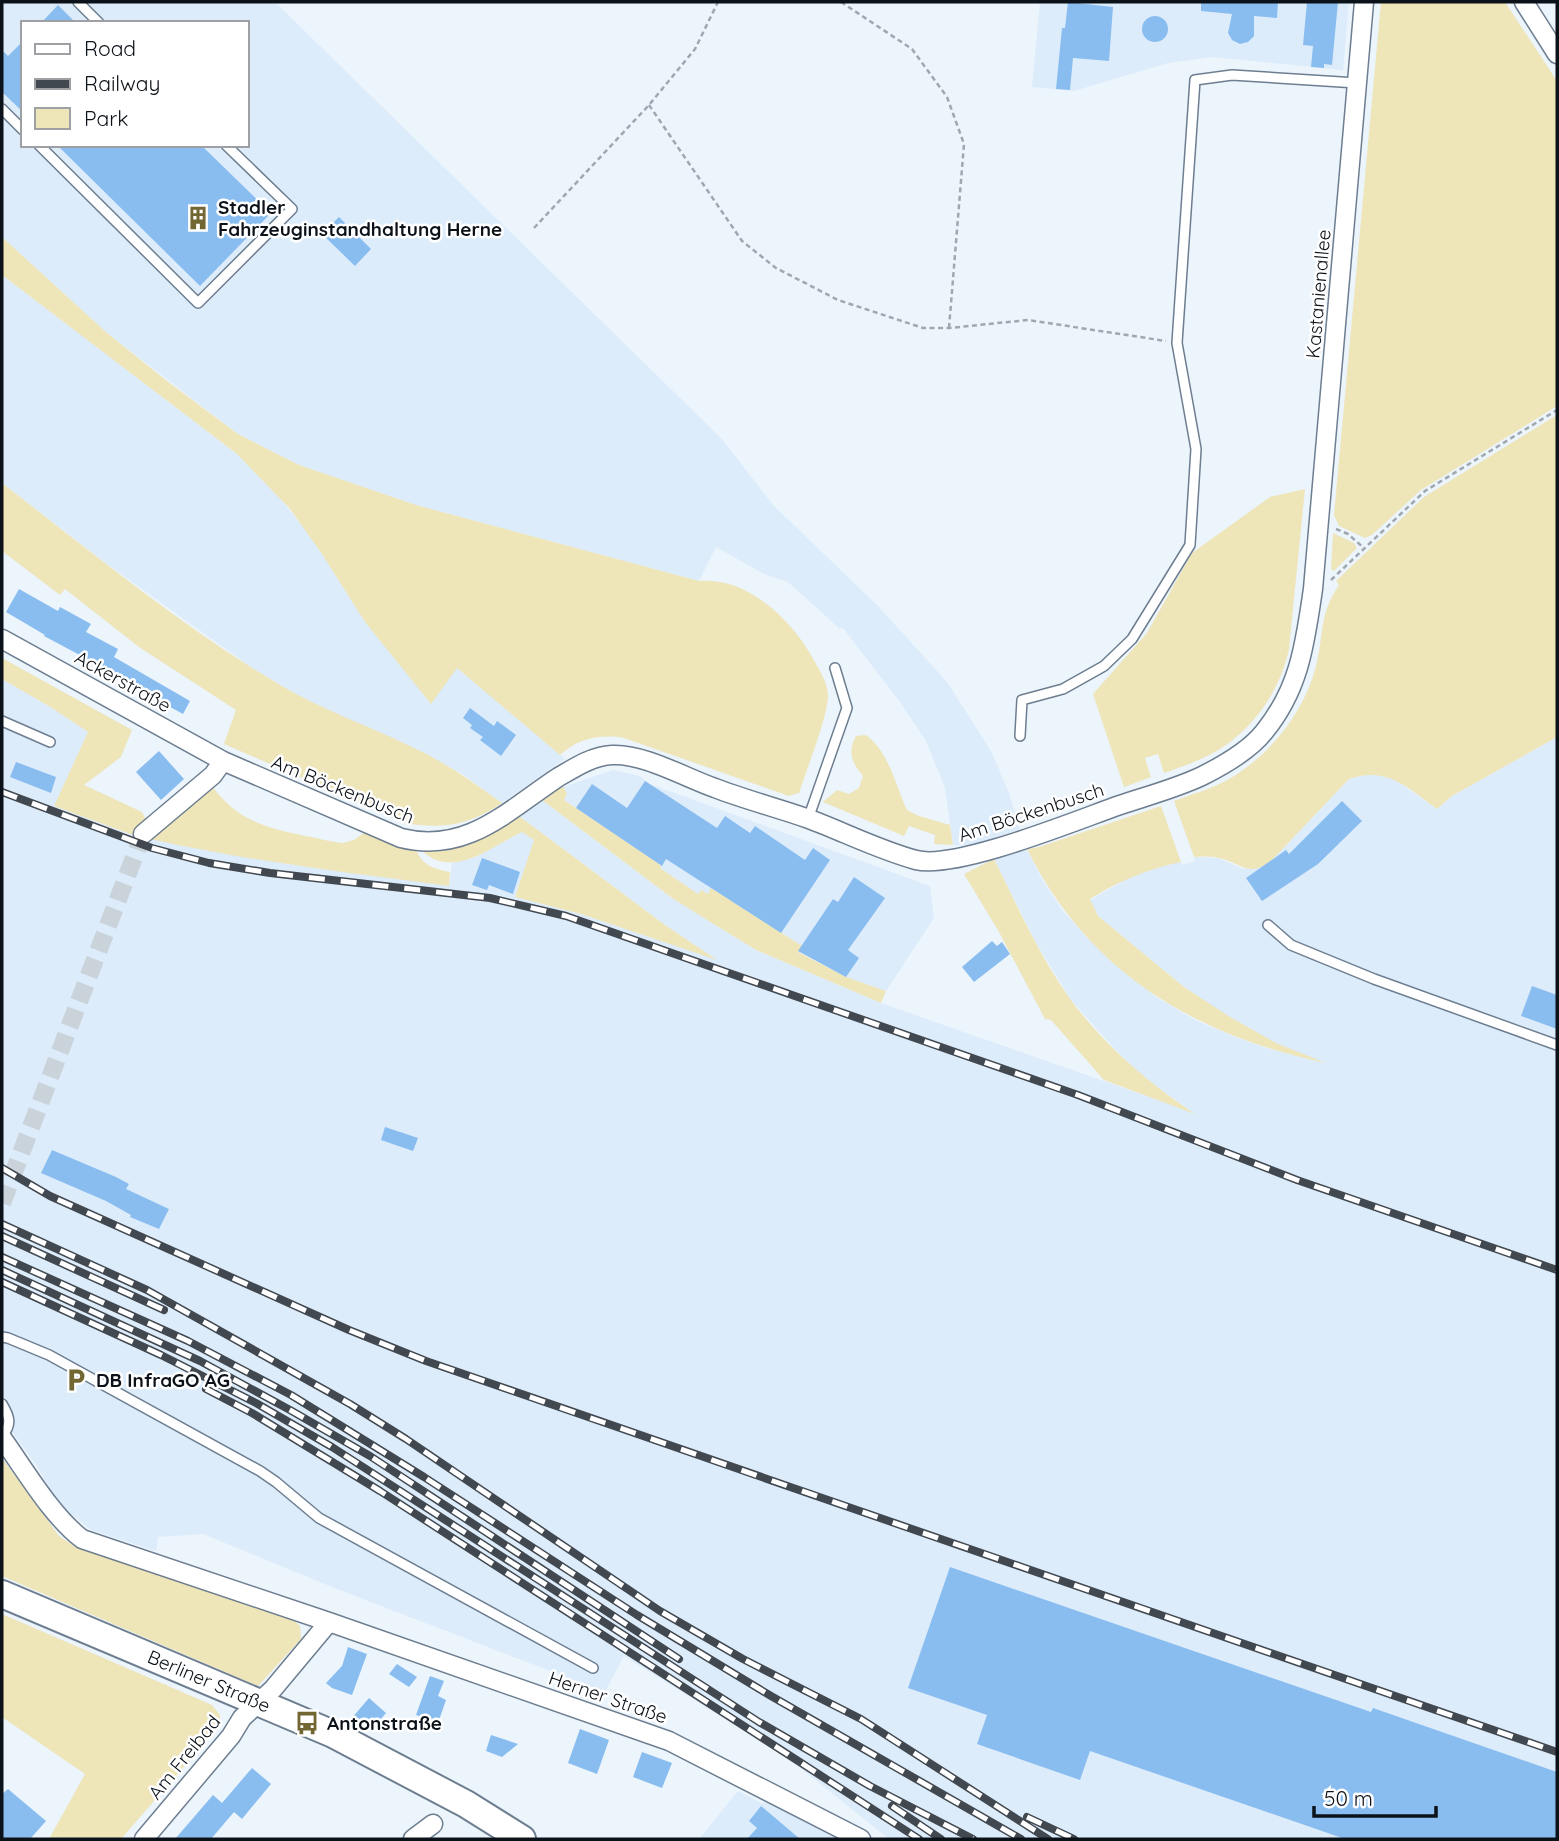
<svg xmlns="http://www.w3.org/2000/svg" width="1559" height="1841" viewBox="0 0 1559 1841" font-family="Quicksand,sans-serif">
	<rect width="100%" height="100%" fill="#ecf4fc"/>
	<path fill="#ddecfb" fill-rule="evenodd" d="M2 2H275L722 439 773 505 878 606 947 682 991 751 1009 793 1020 829 976 845H953L945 788 926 741 900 702 843 628H839L788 582 764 574 716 547 699 581 416 505 299 465 238 434 107 333 2 237ZM23 23H247V145H23Z
		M1040 2H1349L1343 70 1213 57 1168 63 1074 91 1032 87Z
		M2 275 237 454 265 480 313 539 365 622 431 703 457 667 565 759 502 803 461 773 301 697 255 670 107 564 2 483Z
		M2 679 52 708 88 732 55 806 132 835 449 885 452 863 476 857 522 832 534 840 515 897 581 914 714 958 665 925 519 816 542 800 672 898 756 950 881 1003 1192 1112 1141 1075 1114 1048 1071 1000 1035 941 994 859 1026 848 1042 879 1062 910 1086 936 1156 997 1197 1021 1233 1036 1266 1048 1320 1062 1276 1043 1230 1018 1184 987 1098 916 1090 900 1127 879 1152 868 1181 862 1182 865 1195 861 1194 857 1218 858 1243 869 1263 866 1272 860 1349 779 1371 774 1394 779 1437 809 1452 796 1557 737V1839H889L788 1758 624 1656 605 1692 337 1589 203 1534 158 1537 156 1551 91 1530 66 1510 53 1494 36 1465 2 1418Z
		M613 770 640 776 650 784 930 886 934 918 886 991 846 977 798 951 801 946 712 888 708 894H698L660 868 661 865 563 799 567 794 563 787Z
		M738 1791 761 1803 769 1802 840 1839H699Z"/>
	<path fill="#eee5b9" d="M1381 2H1505L1557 81V406L1421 490 1372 535 1365 538 1339 526 1334 515Z
		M2 237 107 333 167 381 238 434 299 465 416 505 699 581C749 576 795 623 816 664 821 673 827 683 828 694 829 714 806 771 799 793L789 796 624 738C600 734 579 738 560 755L457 668 431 704 365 622 322 554 290 509 237 454 2 275Z
		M1557 415V737L1452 796 1437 809C1407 788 1388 766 1349 779L1272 860C1250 877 1245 866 1223 859 1214 856 1204 856 1194 857L1174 801C1192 794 1212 789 1229 779 1270 755 1304 713 1316 666 1324 634 1319 614 1339 585L1336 581 1424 497Z
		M2 483C93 553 183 628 282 686 323 710 369 726 412 747 445 762 473 782 502 803 472 824 442 830 406 823L224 744 236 710 139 647 65 589 60 595 2 551Z
		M1305 489 1289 649C1280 691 1253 730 1215 752 1199 761 1181 767 1164 773L1158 754 1145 758 1151 777 1124 787 1093 694 1147 633 1192 553 1270 497Z
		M1333 533 1354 543 1357 548 1334 571 1331 569Z
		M2 658 132 730 121 757 84 785 142 812 146 820 133 835 54 806 88 732 52 708 2 679Z
		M866 735C889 752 895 784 907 810L919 816 950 825 953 845 934 844 935 835 909 826 904 836 823 802 837 790 849 794 859 788 863 776C852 763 847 752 856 736Z
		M212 786C238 821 264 827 305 836 318 838 330 842 343 843L354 840 365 832 392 844 416 850C423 866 434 869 450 872L449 886C349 873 249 861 150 839Z
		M563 786 567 794 564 800 662 866 660 868 698 894 701 890 708 894 711 888 802 946 798 952 846 977 886 991 881 1003 756 950 712 923 672 898 542 800Z
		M1161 806 1181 862C1148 869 1119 881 1090 899L1098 916 1184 987 1230 1017 1276 1043 1326 1063C1194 1035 1088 972 1027 849L1039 847Z
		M519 816 665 925 717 960 581 914 515 897 534 840 522 832C492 846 454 880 422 851 451 853 477 841 500 824L503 826Z
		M994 859C1015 901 1034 944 1060 984 1094 1037 1143 1079 1195 1114L1104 1080 1051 1020 1045 1019 999 932 964 874Z
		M2 1458 59 1536 75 1547 290 1617 300 1626 301 1639 258 1686 2 1576Z
		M2 1614 212 1705 220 1715V1722L216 1730 121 1839H49L85 1774 2 1717Z"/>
	<path fill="#89bdf0" d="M1068 2 1113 7 1109 61 1073 58 1070 90 1056 89 1062 28H1065Z
		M1201 2H1278L1277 18 1254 16V36L1248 42 1240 44 1232 40 1228 33 1232 14 1201 11Z
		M1307 2H1338L1332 65 1324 64V68L1311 67 1313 46 1303 45Z
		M58 5 76 23H41Z
		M1142 29a13 13 0 1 1 26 0a13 13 0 1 1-26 0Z
		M23 41V112L2 92V50L8 56Z
		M57 145H201L271 213 200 286Z
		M339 217 371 249 355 266 322 234Z
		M19 589 58 611 60 607 91 624 86 632 118 649 114 657 190 701 183 714 119 679 121 677 44 636 45 635 6 612Z
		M470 708 494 726 497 721 516 735 501 756 480 740 483 737 470 728 472 725 463 718Z
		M159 751 184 779 161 800 136 772Z
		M16 762 56 777 51 793 10 777Z
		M645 781 717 828 725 816 750 833 755 826 805 860 813 848 830 860 781 933 666 859 662 866 576 808 592 784 627 808Z
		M1342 801 1362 821 1318 864 1262 901 1246 878 1286 850 1289 854Z
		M482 858 520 872 513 894 489 885 487 890 472 885Z
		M854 877 885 898 848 950 859 958 846 977 798 951 833 899 838 902Z
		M992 941 997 946 1002 942 1010 954 974 982 962 967Z
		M1532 986 1557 995V1029L1521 1016Z
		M385 1127 418 1138 413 1151 381 1140Z
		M52 1150 116 1177 129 1184 126 1189 169 1209 159 1229 130 1217 131 1215 106 1201 41 1173Z
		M950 1567 1371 1712 1373 1708 1557 1772V1839H1345L1090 1751 1080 1780 977 1744 987 1715 908 1688Z
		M348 1647 367 1654 352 1695 332 1688 326 1683 342 1666Z
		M397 1664 417 1677 409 1687 389 1674Z
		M430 1676 444 1681 438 1696 446 1700 438 1723 416 1715Z
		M369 1698 386 1713 376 1725 371 1720 366 1725 351 1719Z
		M580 1729 609 1740 597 1774 568 1763Z
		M491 1735 518 1744 502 1757 486 1751Z
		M642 1752 672 1763 662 1788 633 1777Z
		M252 1768 271 1784 242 1819 234 1812 211 1839H175L213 1795 222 1803Z
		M8 1789 46 1821 30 1839H2V1794Z
		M761 1806 800 1839H747L757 1828 749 1821Z"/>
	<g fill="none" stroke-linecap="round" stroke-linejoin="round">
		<path stroke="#cad2da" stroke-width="18" stroke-dasharray="18 9" stroke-linecap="butt" d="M2 1203 143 834"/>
		<g stroke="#6d7e90" stroke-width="12">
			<path id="lane" d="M78 2 99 23
				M2 109 23 130
				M39 145 198 303 292 209 226 145
				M2 721 50 742
				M1020 736 1022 700 1063 689 1104 666 1132 639 1190 545 1196 449 1177 343 1195 80 1232 75 1357 83
				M808 819 847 708 835 668
				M1268 925 1291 945 1374 979 1557 1045
				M2 1337 8 1338 49 1355 260 1471 276 1482 319 1518 593 1668
				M2 1404C10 1417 12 1425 2 1436"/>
		</g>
		<g stroke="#6d7e90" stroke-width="21">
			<path id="street" d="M1524 2 1557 54
				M2 639 223 761 401 838C466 854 506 812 557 778 574 768 592 756 612 755 643 753 686 778 715 788 746 800 778 808 809 819 844 832 879 850 916 860 956 870 1077 820 1120 805 1147 796 1177 788 1202 776 1224 765 1249 751 1264 732 1300 688 1305 643 1313 589L1364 2
				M143 834 213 775 223 761
				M2 1438C25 1470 51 1515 82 1539L329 1622 669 1741 861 1839
				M144 1839 231 1736 242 1718 273 1689 329 1622
				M413 1839 433 1824"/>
		</g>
		<g stroke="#6d7e90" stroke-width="30">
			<path id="secondary" d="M2 1594 333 1734 466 1804 522 1839"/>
		</g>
		<path stroke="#a0a7af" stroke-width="2.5" stroke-dasharray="5 3.5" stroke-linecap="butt" d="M841 2 912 49 947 97 964 144 949 328
			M649 105 742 241 776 268 838 300 923 328H949L1028 320 1166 341
			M534 228 649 105 695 49 718 2
			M1336 529 1348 534 1365 549
			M1331 580 1425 491 1557 410"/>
		<use href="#lane" stroke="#fff" stroke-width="9"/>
		<use href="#street" stroke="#fff" stroke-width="18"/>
		<use href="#secondary" stroke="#fff" stroke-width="26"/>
		<g stroke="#42484f" stroke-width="8">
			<path id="rail" d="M2 792 152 848 209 863 270 873 490 898 566 916 1078 1095 1297 1180 1557 1270
				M2 1168 50 1196 349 1330 426 1361 1557 1752
				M2 1224 147 1290 350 1404 406 1439 660 1611 743 1659 861 1719 1048 1839
				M2 1236 164 1310
				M2 1257 188 1341 291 1395 424 1477 637 1615 771 1696 1021 1839
				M2 1270 200 1361 290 1410 370 1456 679 1659
				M2 1282 161 1355 256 1403 332 1447 759 1722 870 1786 973 1839
				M206 1389 252 1413 380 1491 919 1839
				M892 1806 941 1839
				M1027 1817 1074 1839"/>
		</g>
		<use href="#rail" stroke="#fff" stroke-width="5" stroke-dasharray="16" stroke-linecap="butt"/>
	</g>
	<defs>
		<g id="building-bare" transform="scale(1.89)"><path d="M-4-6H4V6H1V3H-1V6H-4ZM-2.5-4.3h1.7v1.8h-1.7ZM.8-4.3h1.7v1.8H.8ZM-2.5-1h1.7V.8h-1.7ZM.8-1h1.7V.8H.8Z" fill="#726733" stroke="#fff" stroke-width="2.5" paint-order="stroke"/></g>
		<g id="parking-bare" transform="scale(1.89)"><path d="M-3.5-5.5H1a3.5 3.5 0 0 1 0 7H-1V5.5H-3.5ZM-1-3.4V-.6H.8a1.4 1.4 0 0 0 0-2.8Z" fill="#726733" stroke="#fff" stroke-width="2.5" paint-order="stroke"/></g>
		<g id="bus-bare" transform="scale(1.89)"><path d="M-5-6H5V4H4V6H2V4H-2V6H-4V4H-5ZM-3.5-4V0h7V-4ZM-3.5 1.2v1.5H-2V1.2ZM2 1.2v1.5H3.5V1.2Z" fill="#726733" stroke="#fff" stroke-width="2.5" paint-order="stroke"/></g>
	</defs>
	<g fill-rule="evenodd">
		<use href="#building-bare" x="198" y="218"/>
		<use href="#parking-bare" x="76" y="1380"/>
		<use href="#bus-bare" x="307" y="1723"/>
	</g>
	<g text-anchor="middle" stroke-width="5" stroke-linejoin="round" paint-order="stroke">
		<g font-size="19" font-weight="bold" fill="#0c1219" stroke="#fff" text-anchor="start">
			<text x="218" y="214">Stadler<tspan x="218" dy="22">Fahrzeuginstandhaltung Herne</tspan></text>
			<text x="96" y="1387">DB InfraGO AG</text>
			<text x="327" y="1730">Antonstraße</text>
		</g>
		<g font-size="19" fill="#0c1219" stroke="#fff">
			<text transform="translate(1318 294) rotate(-85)" y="7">Kastanienallee</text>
			<text transform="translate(123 681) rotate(29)" y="7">Ackerstraße</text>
			<text transform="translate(343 789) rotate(22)" y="7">Am Böckenbusch</text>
			<text transform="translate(1031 812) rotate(-18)" y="7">Am Böckenbusch</text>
			<text transform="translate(209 1681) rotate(23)" y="7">Berliner Straße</text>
			<text transform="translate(608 1697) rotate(19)" y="7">Herner Straße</text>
			<text transform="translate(184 1757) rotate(-51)" y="7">Am Freibad</text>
		</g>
	</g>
	<rect width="1559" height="1841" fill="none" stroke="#0c1219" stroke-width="7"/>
	<rect x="21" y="21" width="228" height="126" fill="#ffffff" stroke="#9ea0a3" stroke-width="2"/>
	<rect x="35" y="44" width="35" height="10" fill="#ffffff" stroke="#9ea0a3" stroke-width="2"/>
	<text x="84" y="56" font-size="21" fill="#0c1219">Road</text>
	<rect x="35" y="79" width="35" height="10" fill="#42484f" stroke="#9ea0a3" stroke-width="2"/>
	<text x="84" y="91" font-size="21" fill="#0c1219">Railway</text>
	<rect x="35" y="108" width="35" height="21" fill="#eee5b9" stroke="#9ea0a3" stroke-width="2"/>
	<text x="84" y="126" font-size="21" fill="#0c1219">Park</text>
	<path d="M1314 1806v10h122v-10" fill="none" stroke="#0c1219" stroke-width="3.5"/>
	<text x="1324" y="1806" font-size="21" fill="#0c1219" stroke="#ffffff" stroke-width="5" paint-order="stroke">50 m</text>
</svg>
